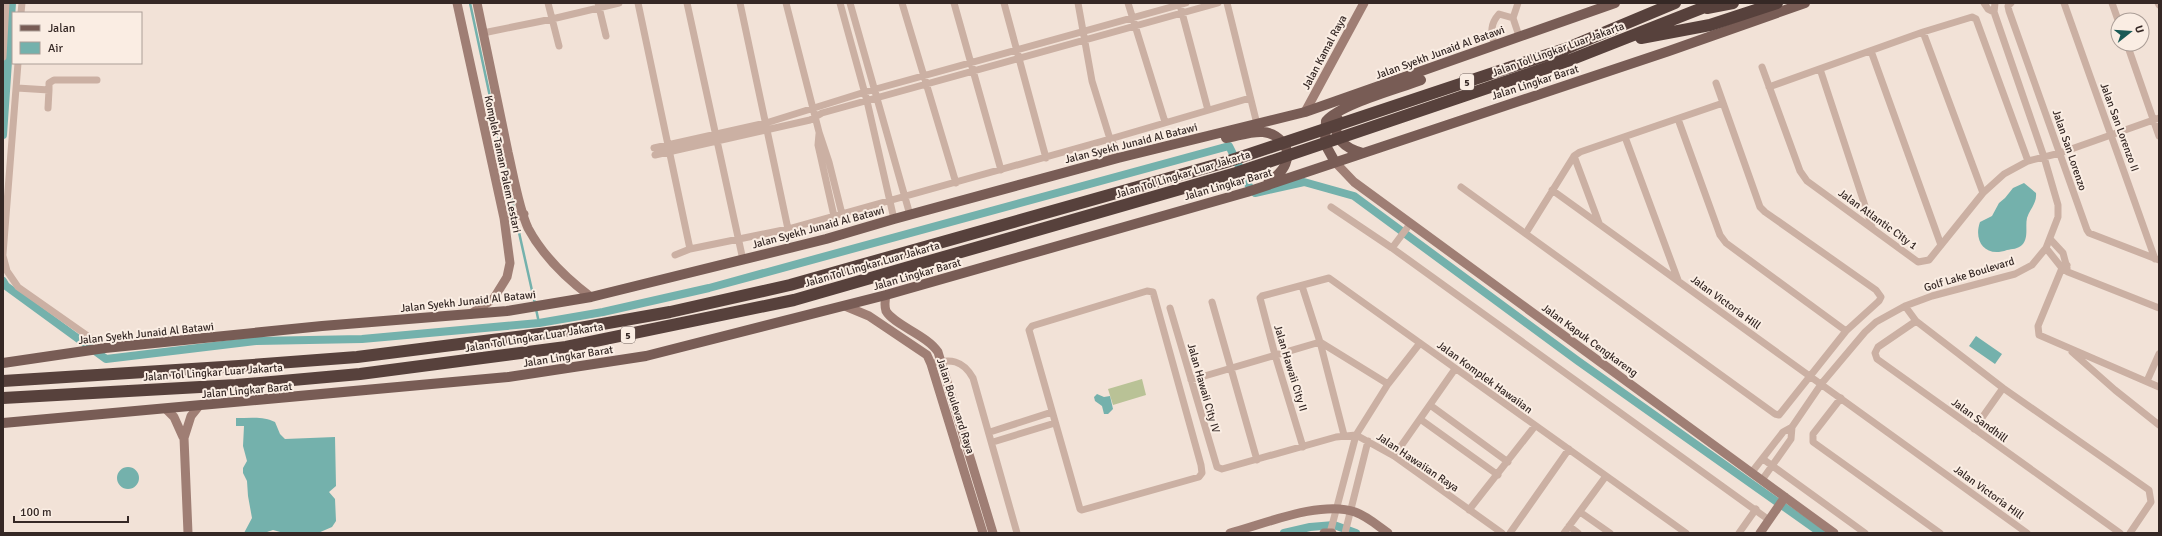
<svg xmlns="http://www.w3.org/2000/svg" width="2162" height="536" viewBox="0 0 2162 536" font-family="Signika,sans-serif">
	<rect width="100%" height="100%" fill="#f2e2d7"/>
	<path fill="#b9c296" d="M1142 379 1146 395 1113 405 1108 389Z"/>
	<path fill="#74b1ac" d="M2024 183 2036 193C2037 204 2030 208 2027 218 2025 226 2029 238 2022 245 2018 249 2012 249 2007 250 1986 258 1973 242 1980 222L1992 216 1999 203 2005 198 2013 188Z
		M1976 336 2002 354 1995 364 1969 346Z
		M1097 394 1104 397 1110 396 1113 409 1108 414H1104L1102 406 1095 401 1094 397Z
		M236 418C249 418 264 416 275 422L280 434 285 439 335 437 336 486 329 492 335 499 336 521 332 527 318 533H284L273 530 264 533H244L252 518 248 496 247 481 243 473V468L247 461 243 446 244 426H236Z
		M117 478a11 11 0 1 1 22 0a11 11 0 1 1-22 0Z"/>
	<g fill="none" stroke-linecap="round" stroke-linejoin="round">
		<path stroke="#74b1ac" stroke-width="2.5" d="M470 3 515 214
			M516 219 535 304
			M536 309 539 323"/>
		<path stroke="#74b1ac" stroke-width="8" d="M3 135 12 3
			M3 281 6 286 106 359 256 341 362 339 539 323 603 312 709 288 1229 146 1250 188 1255 193 1304 182 1354 196 1578 361 1821 533
			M1284 533 1310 527 1334 525 1356 533"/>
		<path stroke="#cbb0a3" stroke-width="7" d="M548 3 559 46
			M598 3 606 36
			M638 3 690 249
			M687 3 743 260
			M740 3 788 229
			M786 3 819 132 829 162 842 214
			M840 3 867 101 894 219
			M850 3 910 215
			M902 3 956 183
			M954 3 1001 170
			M1004 3 1046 158
			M1078 3 1092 81 1110 139 1114 145 1118 158
			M1128 3 1165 122
			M1227 3 1257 124
			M1518 3 1513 18 1519 36
			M1984 3 1988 9 1994 12
			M2011 3 2008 6 2009 11 2087 230 2089 233 2159 260
			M2064 3 2155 259
			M2112 3 2118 20
			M2158 3 2159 5
			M1181 9 1208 110
			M21 13 22 3
			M1923 32 1983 193
			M483 33 552 19 619 3
			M1494 44C1491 32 1490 24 1499 14L1513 18
			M2127 44 2159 136
			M1871 51 1941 245
			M3 57 6 3
			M1762 67 1800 171 1807 181 1918 262 1929 260 1983 193 2004 174 2028 161 2060 153 2159 118
			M1820 69 1872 227
			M1769 87 1923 32 1972 17 1976 19 2028 161
			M17 88 49 90V83L54 80H97
			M48 108 49 90
			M1678 119 1720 235 1726 243 1846 331
			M819 134 818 145 834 216
			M1625 137 1678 280
			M1110 139 1109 146 1113 159
			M654 148 766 123 865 92 1186 3
			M655 155 810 120 822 113 1218 3
			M1574 156 1599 223
			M1461 187 1775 414 1779 415 1846 331 1879 301 1881 297 1876 290 1765 212 1760 207 1716 83
			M1552 190 2027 533
			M1331 207 1392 248 1769 520
			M1526 233 1574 156 1580 152 1723 103
			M2050 239 2063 253 2067 268
			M1392 248 1410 224
			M2046 248 2062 268 2068 272 2159 308
			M3 254 18 63
			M675 255 690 249 788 229 1110 139 1250 98
			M3 256 7 271 18 287 105 348
			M2067 265 2062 268 2038 326 2039 335 2159 387
			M1302 286 1320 342 1344 435
			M1147 291 1153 292 1201 465 1202 473 1199 477 1082 510 1080 509 1029 330 1032 326Z
			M1212 302 1257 460
			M1905 306 1916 321 2003 388 2149 490 2151 502 2130 533
			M1170 308 1217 467 1222 469 1336 437 1356 435 1394 456 1502 533
			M1916 321 1878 347 1875 353 1877 359 2120 533
			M2072 352 2115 390 2159 425
			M931 364C950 358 963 360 973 378L1017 533
			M1191 380 1320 342 1388 384
			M2147 381 2159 354
			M1841 398 1813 434V442L1940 533
			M1430 405 1508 462
			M1420 419 1498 475
			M1974 429 2003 388
			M990 432 1052 412
			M993 442 1055 423
			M1303 447 1275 355 1260 298 1262 296 1329 278 1686 533
			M1394 456 1455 369
			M1763 459 1865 533
			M1752 472 1783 432 1792 427 1822 383 1865 332 1876 322 1905 306 1932 296 2015 274 2032 265 2046 248 2058 217V205L2044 157 1994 12 1995 3
			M1762 480 1791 439 1792 427
			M1469 510 1535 426
			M1580 512 1610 533
			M1569 526 1578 533
			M1330 533 1356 435 1388 384 1420 343
			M1345 533 1368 441
			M1510 533 1569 449
			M1564 533 1606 476
			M1739 533 1756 509"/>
		<path stroke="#9f7e74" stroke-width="9" d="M457 3 504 218 510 263 507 277 494 298 471 314
			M477 3C487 53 498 102 508 152 513 173 519 209 528 228 543 256 567 279 591 297
			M1305 112 1364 3
			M1335 162 1354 182 1834 533
			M504 218 524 214
			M886 295C885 300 884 305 886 311 894 325 927 335 938 352L993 533
			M845 306 869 316 927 355 931 364 983 533
			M166 409 174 417 183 437
			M188 533 184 438 191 416 199 406
			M1230 533C1264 524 1321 500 1355 512 1367 516 1378 526 1388 533
			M1324 533H1332
			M1760 533 1785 497"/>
		<path stroke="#785c55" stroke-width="10" d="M1338 119C1331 138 1346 149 1363 153
			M1226 138C1238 136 1251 131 1263 132 1277 133 1292 147 1286 162 1284 171 1274 178 1268 183
			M1335 162 1325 144 1326 121C1341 104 1398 89 1421 80
			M3 363 105 348 322 326 507 311 591 297 826 239 894 219 1118 158 1305 112 1615 3
			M3 423 508 377 646 356 886 295 1247 192 1669 51 1805 3"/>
		<path stroke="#57413c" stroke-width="12" d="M1707 8 1733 3
			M1641 38 1710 25 1777 3
			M3 381 239 366 357 357 468 343 563 331 670 312 790 285 1226 162 1565 49 1675 3
			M3 398 236 385 360 374 566 347 794 300 1236 173 1570 60 1715 3"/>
	</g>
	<g text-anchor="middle" stroke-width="4" stroke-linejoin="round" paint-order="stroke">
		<g fill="#faede3" stroke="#70635e" stroke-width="1">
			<rect x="1460" y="74" width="14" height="16" rx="3"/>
			<rect x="621" y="327" width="14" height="16" rx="3"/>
		</g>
		<g font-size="10" font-weight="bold" fill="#352825">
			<text x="1467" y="86">5</text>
			<text x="628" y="339">5</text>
		</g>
		<g font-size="11" fill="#352825" stroke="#faede3">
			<text transform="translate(1558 49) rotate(-20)" y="4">Jalan Tol Lingkar Luar Jakarta</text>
			<text transform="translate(1324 52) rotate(-62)" y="4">Jalan Kamal Raya</text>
			<text transform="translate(1440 52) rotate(-20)" y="4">Jalan Syekh Junaid Al Batawi</text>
			<text transform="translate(1535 82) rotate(-18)" y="4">Jalan Lingkar Barat</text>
			<text transform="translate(2120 127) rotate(70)" y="4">Jalan San Lorenzo II</text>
			<text transform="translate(1131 143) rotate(-14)" y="4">Jalan Syekh Junaid Al Batawi</text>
			<text transform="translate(2070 150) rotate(71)" y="4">Jalan San Lorenzo</text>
			<text transform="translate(503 164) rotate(78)" y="4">Komplek Taman Palem Lestari</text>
			<text transform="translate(1183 174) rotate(-17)" y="4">Jalan Tol Lingkar Luar Jakarta</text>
			<text transform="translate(1228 184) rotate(-16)" y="4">Jalan Lingkar Barat</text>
			<text transform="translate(1878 219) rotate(36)" y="4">Jalan Atlantic City 1</text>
			<text transform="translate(818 227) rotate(-15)" y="4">Jalan Syekh Junaid Al Batawi</text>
			<text transform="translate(872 264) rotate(-16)" y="4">Jalan Tol Lingkar Luar Jakarta</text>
			<text transform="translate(917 274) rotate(-16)" y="4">Jalan Lingkar Barat</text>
			<text transform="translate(1969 274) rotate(-17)" y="4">Golf Lake Boulevard</text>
			<text transform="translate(468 301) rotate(-6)" y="4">Jalan Syekh Junaid Al Batawi</text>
			<text transform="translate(1726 302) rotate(36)" y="4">Jalan Victoria Hill</text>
			<text transform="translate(146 333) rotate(-6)" y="4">Jalan Syekh Junaid Al Batawi</text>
			<text transform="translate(534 337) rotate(-9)" y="4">Jalan Tol Lingkar Luar Jakarta</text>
			<text transform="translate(1590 340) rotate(36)" y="4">Jalan Kapuk Cengkareng</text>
			<text transform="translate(568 356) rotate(-9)" y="4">Jalan Lingkar Barat</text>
			<text transform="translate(1291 368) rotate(73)" y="4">Jalan Hawaii City II</text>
			<text transform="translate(213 372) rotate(-4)" y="4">Jalan Tol Lingkar Luar Jakarta</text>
			<text transform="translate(1485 377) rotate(36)" y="4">Jalan Komplek Hawaiian</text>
			<text transform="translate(1204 388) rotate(74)" y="4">Jalan Hawaii City IV</text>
			<text transform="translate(247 390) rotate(-5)" y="4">Jalan Lingkar Barat</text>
			<text transform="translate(956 406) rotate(72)" y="4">Jalan Boulevard Raya</text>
			<text transform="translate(1980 420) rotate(36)" y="4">Jalan Sandhill</text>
			<text transform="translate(1418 462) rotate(34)" y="4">Jalan Hawaiian Raya</text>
			<text transform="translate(1989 492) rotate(36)" y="4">Jalan Victoria Hill</text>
		</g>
	</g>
	<rect width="2162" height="536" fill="none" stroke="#352825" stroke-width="8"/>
	<rect x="12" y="12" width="130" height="52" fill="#faede3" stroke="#ab9e97"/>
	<rect x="20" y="25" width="20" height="6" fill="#785c55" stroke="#ab9e97"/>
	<text x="48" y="32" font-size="12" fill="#352825">Jalan</text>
	<rect x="20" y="42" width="20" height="12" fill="#74b1ac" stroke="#ab9e97"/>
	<text x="48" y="52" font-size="12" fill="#352825">Air</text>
	<g transform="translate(2130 32) rotate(73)"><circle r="19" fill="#faede3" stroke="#ab9e97"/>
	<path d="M0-3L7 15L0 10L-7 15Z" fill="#195955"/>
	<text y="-6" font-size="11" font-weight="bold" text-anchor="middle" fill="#352825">U</text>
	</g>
	<path d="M14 516v6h114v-6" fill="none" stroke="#352825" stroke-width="2"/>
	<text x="20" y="516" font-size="12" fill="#352825" stroke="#faede3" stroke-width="3" paint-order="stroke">100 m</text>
</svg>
